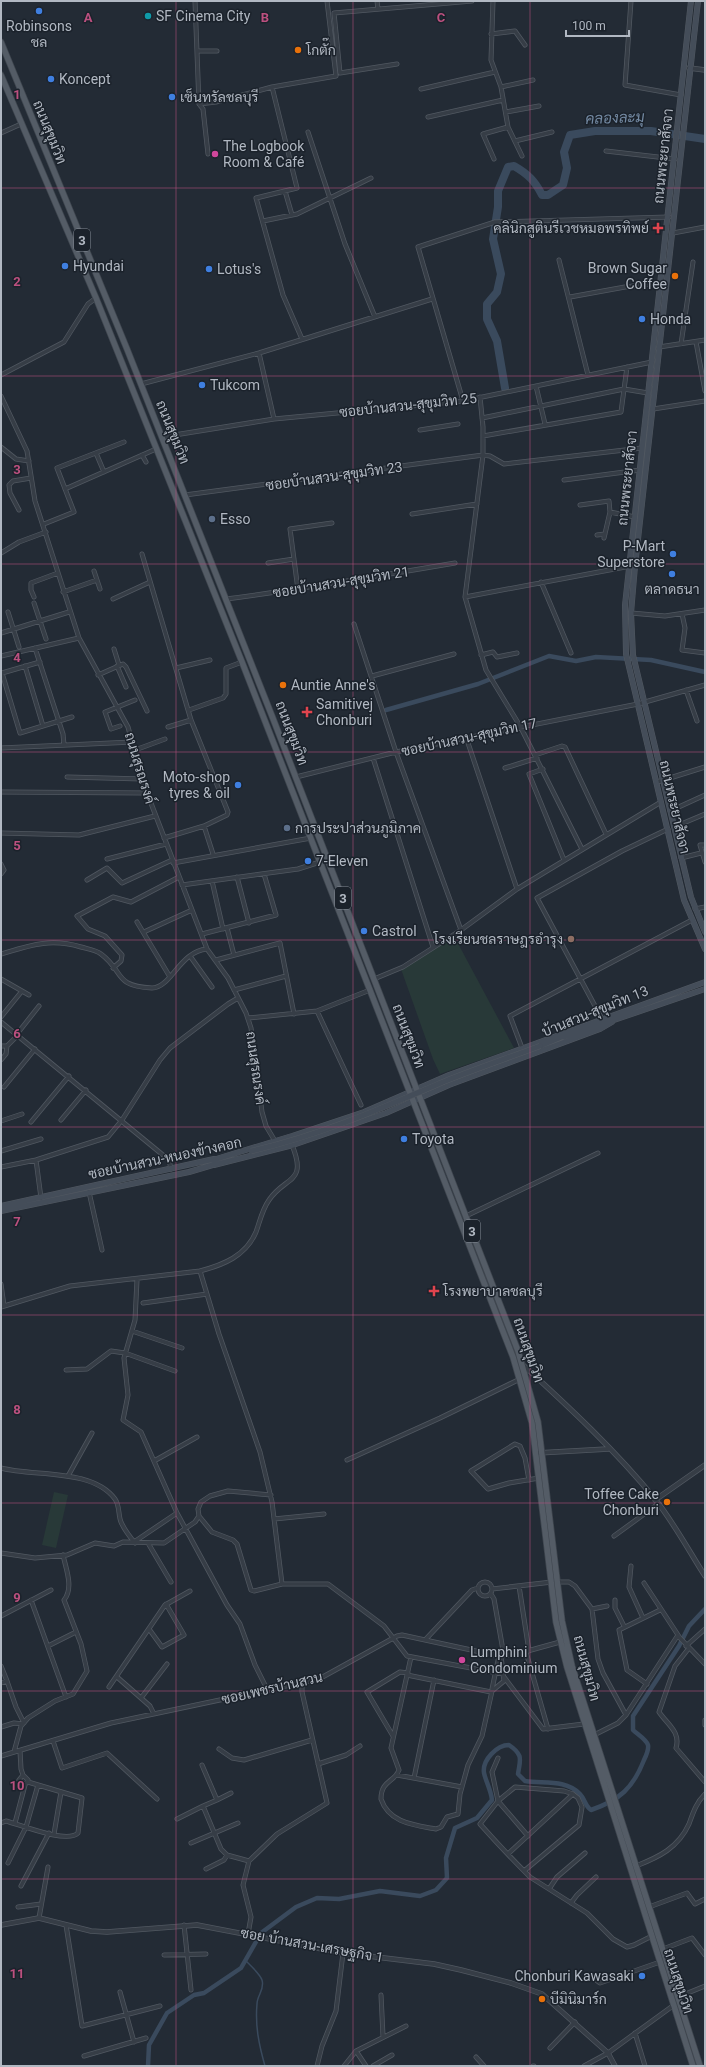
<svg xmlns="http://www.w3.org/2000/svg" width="706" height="2067" viewBox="0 0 706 2067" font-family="Roboto,Sarabun,sans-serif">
	<rect width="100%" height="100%" fill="#232b35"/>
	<path fill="#283938" d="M454 936 514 1048 440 1074 433 1059 401 969Z
		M54 1492 68 1495 56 1548 42 1545Z"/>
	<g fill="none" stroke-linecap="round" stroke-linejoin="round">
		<path stroke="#3a4a5d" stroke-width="1.5" d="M246 1961C251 1966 260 1974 262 1980 265 1990 257 1995 257 2004 255 2026 259 2045 265 2066"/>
		<path stroke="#3a4a5d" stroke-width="4.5" d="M386 710 478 684 549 656 576 661 596 657 651 660 705 672
			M148 2066 149 2045 167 2013 194 1995 204 1993 241 1968 261 1933 296 1907 317 1898 339 1899 380 1891 420 1896 436 1890 447 1878 446 1858 455 1828 477 1818 492 1800C491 1790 486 1782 484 1773 482 1760 497 1745 509 1745 524 1755 520 1760 518 1774L525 1781C544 1784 565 1779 580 1794 585 1799 585 1806 591 1810 620 1800 633 1788 644 1760 646 1756 649 1750 648 1745 646 1739 637 1734 633 1730V1716L679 1646 689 1626 705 1609"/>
		<path stroke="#3a4a5d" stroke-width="8" d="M505 388 497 341 487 319V304L497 292 501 274 493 239 498 207V191L508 167 514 166C528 174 535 181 542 195H548L563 185 567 168 564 152 570 135 595 131H651L705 139"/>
		<g stroke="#515861" stroke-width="5">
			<path id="minor" d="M195 1 199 104 203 109 208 154
				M377 1 378 9
				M493 1 491 60 501 87 508 127 522 156
				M631 1 625 85 681 95
				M491 34 515 31 525 45
				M198 51H217
				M397 64 340 73 334 13 472 1
				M272 87 297 188 256 198 283 295 302 339
				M501 87 533 80
				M421 89 495 72
				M199 104 216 102 272 87 336 76 327 1
				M506 112 539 106
				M428 117 503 100
				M308 132 345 244 375 317
				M1 133 21 124
				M515 141 552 132
				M606 151 675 159
				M494 159 483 134 508 127
				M285 191 292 215
				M263 221 297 214 371 178
				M673 233 705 227
				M559 260 588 375
				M570 297 625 287 661 283
				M696 342 705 391
				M681 344 693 262
				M659 347 705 340
				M259 353 274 419
				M1 375 64 342 88 304 96 298
				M141 384 259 353 432 299
				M536 386 545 424
				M1 396 27 451 35 501 79 638 128 727 144 785 207 949 228 978 246 1013 251 1028 262 1112 266 1126 275 1141
				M480 397 483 427V455L465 597 486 670 520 726 582 849
				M463 401 418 247 495 222 669 217
				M653 409 705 401
				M482 418 624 389 648 393
				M420 430 458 424
				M483 436 621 412 627 367
				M162 437 274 419 463 401 652 362
				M1 447 16 459 29 461
				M96 453 104 472
				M142 455 146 462
				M564 480 640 470
				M65 489 156 449
				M185 495 483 455 490 456 504 464 642 448
				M580 505 609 501 610 512 604 538
				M19 510 10 493 9 485 13 481 31 478
				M610 512 635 517
				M412 514 477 504
				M44 524 74 512 57 468 124 442
				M597 535 605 534
				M1 553 19 542 46 532
				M142 554 191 720 228 812 227 815 204 826 164 838
				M268 563 294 559
				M94 571 100 589
				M541 582 571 653
				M298 590 290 529 332 523
				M63 592 97 580
				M34 597 31 590V583L58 573
				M465 597 636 565
				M113 599 150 582
				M226 599C303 589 379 576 455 563
				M34 603 46 639
				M8 612 19 647
				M631 613 665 616 705 610
				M682 614 685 628 682 650 705 653
				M354 624 396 752 461 930
				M1 633 69 612
				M35 648 63 734 64 745
				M114 649 119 665
				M481 655 493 652 497 657 517 653
				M1 656 79 638
				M40 662 2 673 20 733 72 717
				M25 666 43 726
				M117 666 126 687
				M176 668 210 660
				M98 675 123 664 126 667 147 711
				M372 676 454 654
				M686 690 697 721
				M189 710 223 698 226 694V668L242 662
				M120 726 111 729 105 712 135 700
				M168 727 191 720
				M466 737 517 889
				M1 748 133 742
				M135 750 165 739
				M535 755 562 746 565 747 606 834
				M373 758 433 947
				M505 768 537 758
				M543 769 529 774 564 860
				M67 777 143 779
				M296 777 396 752 638 704 705 685
				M657 782 705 767
				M1 792 147 793
				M670 811 705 795
				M204 826 213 854
				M674 827 705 814
				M1 833 79 835 155 816
				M705 845H700L705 862
				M681 858 701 853
				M107 859 166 844
				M173 863 311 838
				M1 864 4 870 1 874
				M237 877 249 923
				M87 880 107 868 122 883 172 860
				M212 881 223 929
				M182 885 298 869 320 862
				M695 909 705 907
				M137 922 170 977
				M227 928 234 955
				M146 931 192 910
				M202 934 276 915 264 874
				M1 954C31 945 50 938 81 947 88 949 96 950 101 954 125 972 113 986 152 988 171 988 180 951 207 949
				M190 956 212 987
				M216 960 280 943 294 1014
				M113 968 121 961 122 955 105 936 88 929 77 916 113 897 131 902 179 877
				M1 979 29 995
				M374 979 403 967 461 930 517 889 661 802
				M234 990 286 976
				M317 1011 361 1105
				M1 1017 22 991
				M248 1018 317 1011 370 990
				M602 1019 537 898 622 851 668 829
				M1 1022 169 1160 171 1169
				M17 1034 39 1006
				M1 1046H7L18 1035
				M522 1048 510 1016 692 920
				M1 1060 6 1054 7 1046
				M4 1087 35 1049
				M61 1120 86 1090
				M1 1121 22 1114
				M31 1122 69 1076
				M1 1151 41 1139
				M36 1160 41 1198
				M1 1167 36 1160 108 1137 122 1120 160 1060 170 1048 228 1004 238 998
				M89 1192 102 1250
				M466 1216 598 1153
				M200 1271 219 1334 260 1452 272 1502 282 1584
				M1 1284 4 1306
				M143 1303 207 1294
				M1 1307 70 1286 200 1271C223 1265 246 1256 256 1232 260 1221 262 1210 269 1200 285 1176 308 1184 292 1145
				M132 1331 182 1348
				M66 1370 87 1369 111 1351 125 1353 175 1371
				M347 1460 440 1418 520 1379
				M154 1461 197 1437
				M1 1468C34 1477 92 1468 115 1499 120 1506 118 1515 121 1522 124 1529 130 1537 135 1543
				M68 1476 92 1433
				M529 1480 525 1458 520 1446 515 1444 471 1471 488 1489 509 1483 539 1478
				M177 1513 227 1605 240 1624 255 1665 268 1691
				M199 1516 212 1532 233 1540 237 1544 251 1590 254 1591 282 1584H328L384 1626 407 1656 503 1674
				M274 1519 324 1514
				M614 1536 658 1504
				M134 1542 177 1513 141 1432 123 1420 128 1395 124 1358 135 1320 137 1280
				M148 1543 171 1582
				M1 1553 35 1558 67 1555 95 1543 114 1546 123 1542 164 1543 195 1522 199 1516 198 1509 201 1502 210 1496 228 1491 271 1495
				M631 1566 629 1587 643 1618
				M478 1589a7 7 0 1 1 14 0a7 7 0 1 1-14 0Z
				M558 1582H569L575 1586 592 1609 598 1659 603 1673 626 1715
				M644 1583 680 1638 705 1664
				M519 1586 529 1651
				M492 1589 552 1582
				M491 1594 494 1599 504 1656
				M31 1600 66 1697
				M615 1600V1608L624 1626
				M592 1609 607 1606
				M1 1616 51 1590
				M149 1629 162 1647 184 1635 166 1604
				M425 1640 472 1590 478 1588
				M48 1646 76 1632
				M686 1646 705 1629
				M689 1648 675 1666 659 1712C667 1724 681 1732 676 1748L705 1782
				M526 1652 548 1729
				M411 1657 391 1748 399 1770C395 1782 381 1780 381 1799 389 1823 414 1825 436 1829L441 1827 447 1817 458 1814 460 1794 468 1765 482 1736 492 1691 504 1681 501 1656
				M1 1666 7 1681 1 1683
				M407 1675 491 1692
				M117 1677 150 1706 154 1714
				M504 1677 543 1729 584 1724
				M7 1681 16 1707 24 1723
				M647 1684 627 1670 619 1630 660 1610
				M109 1687 165 1605 190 1591
				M492 1689 499 1656
				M141 1698 167 1664
				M705 1720V1725
				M1 1727 14 1723 23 1724
				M594 1735 618 1723 626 1715 678 1635
				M393 1736 367 1692 400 1672 408 1673
				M53 1741 62 1768 107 1753 157 1799
				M219 1749 232 1758 244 1760 312 1740
				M20 1751 21 1769 23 1775 28 1780 25 1785 19 1780 23 1775
				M14 1752 21 1726 28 1718 55 1701 73 1694 87 1671 81 1644 64 1600C74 1588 66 1569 63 1555
				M1 1756 111 1723 319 1679 397 1636 402 1635 499 1656 513 1655 560 1642
				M498 1758 492 1772 498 1801 528 1836
				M318 1764 346 1755 360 1746
				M202 1765 217 1800 203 1806 221 1849 227 1855
				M397 1775 462 1787
				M414 1778 434 1680
				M217 1800 231 1793
				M177 1819 203 1806
				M1 1823 6 1821C21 1825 67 1844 78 1833L82 1798 28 1782
				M15 1823 25 1785
				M54 1834 61 1792
				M191 1843 238 1823
				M508 1854 573 1794
				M8 1863 26 1827 38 1785
				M636 1866C659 1857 678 1848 689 1824 693 1813 696 1803 705 1794
				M206 1869 224 1860 227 1855 249 1861
				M524 1871 579 1825 582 1807 578 1798 573 1794 564 1791 515 1787 498 1801 480 1824C496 1842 513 1860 530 1877L587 1913 613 1939 627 1947 634 1945 652 1936
				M21 1886 49 1833
				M549 1889 557 1877 585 1853
				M571 1903 577 1895 596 1877
				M18 1907 41 1904
				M649 1907 687 1893 695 1904 705 1899
				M39 1918 48 1867
				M66 1925 82 2026 160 2006
				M184 1925 191 1990
				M248 1934 251 1917 243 1885 249 1861 277 1834 327 1803 302 1692V1683
				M663 1949 692 1938 705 1955
				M164 1955 206 1954
				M589 1975 600 1983 660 1962
				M120 1992 134 2042
				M381 1995 383 2036
				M678 1997 705 1986
				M635 2033 645 2066
				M550 2048 575 2022
				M356 2051 366 2066
				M84 2056 146 2038
				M476 2057 484 2066
				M317 2066 322 2046 336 2011 343 1953
				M344 2066 356 2051 406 2026
				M373 2066 392 2055
				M533 2066H534
				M584 2066 608 2053 674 2005"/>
		</g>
		<g stroke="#515861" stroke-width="5.5">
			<path id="tertiary" d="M689 68 705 70
				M523 1365C569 1407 616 1451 655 1499 674 1523 689 1551 705 1576
				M537 1453 608 1449
				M655 1500 705 1465
				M1 1925 39 1918 91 1931 107 1932 197 1925 343 1953 434 1964 461 1970 511 1983 542 1994 608 2053 615 2066"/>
		</g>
		<g stroke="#515861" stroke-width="6">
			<path id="secondary" d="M691 1 625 605 626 654 684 900 705 949
				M698 1 635 566 631 613 633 655 691 897 705 932
				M606 1018 705 982
				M564 1037 705 989
				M540 1046 566 1035
				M213 1160 292 1136 364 1112 449 1075 609 1017
				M214 1165 293 1145 386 1113 449 1085 600 1029 612 1022
				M1 1206 214 1159
				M1 1211 189 1172 216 1164"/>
		</g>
		<g stroke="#3f464f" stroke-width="7">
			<path id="primary" d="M1 42 127 349 272 716 518 1351 538 1422 562 1621 572 1666 700 2066
				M1 75 96 298 242 662 513 1357 532 1423 556 1622 567 1667 693 2066"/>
		</g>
		<use href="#minor" stroke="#363d46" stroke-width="3.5"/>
		<use href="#tertiary" stroke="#363d46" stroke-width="4"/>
		<use href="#secondary" stroke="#444d59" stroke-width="5"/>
		<use href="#primary" stroke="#545c66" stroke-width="5.5"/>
		<g stroke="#515861" stroke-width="6" stroke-linecap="butt">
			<path id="secondary-bridge" d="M251 1151C318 1136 380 1109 443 1082 475 1069 508 1058 540 1046"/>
		</g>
		<use href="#secondary-bridge" stroke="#444d59" stroke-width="5"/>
	</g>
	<path fill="none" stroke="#bc507f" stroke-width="1" stroke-opacity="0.55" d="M176 1V2066M353 1V2066M530 1V2066M1 188H705M1 376H705M1 564H705M1 752H705M1 940H705M1 1127H705M1 1315H705M1 1503H705M1 1691H705M1 1879H705"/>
	<g fill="#3f7fe0" stroke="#1b222b" stroke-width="1.5">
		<circle cx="39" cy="11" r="4"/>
		<circle cx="51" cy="79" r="4"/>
		<circle cx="172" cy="97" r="4"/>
		<circle cx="65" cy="266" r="4"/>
		<circle cx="209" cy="269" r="4"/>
		<circle cx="642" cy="319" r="4"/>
		<circle cx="202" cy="385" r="4"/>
		<circle cx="673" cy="554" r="4"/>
		<circle cx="672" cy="574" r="4"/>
		<circle cx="238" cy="785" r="4"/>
		<circle cx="308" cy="861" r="4"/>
		<circle cx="364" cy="931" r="4"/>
		<circle cx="404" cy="1139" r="4"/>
		<circle cx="642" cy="1976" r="4"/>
	</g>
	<circle fill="#0f9aa8" stroke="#1b222b" stroke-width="1.5" cx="148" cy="16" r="4"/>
	<g fill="#e8710a" stroke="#1b222b" stroke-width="1.5">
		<circle cx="298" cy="50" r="4"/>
		<circle cx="675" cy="276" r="4"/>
		<circle cx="283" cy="685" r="4"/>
		<circle cx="667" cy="1502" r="4"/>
		<circle cx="542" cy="1999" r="4"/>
	</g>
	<g fill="#d1479c" stroke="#1b222b" stroke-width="1.5">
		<circle cx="215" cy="154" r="4"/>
		<circle cx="462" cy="1660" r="4"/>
	</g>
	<g fill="#e0444e" stroke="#1b222b" stroke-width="1.5">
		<path d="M656 222h4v4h4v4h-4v4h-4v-4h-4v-4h4z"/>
		<path d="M305 706h4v4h4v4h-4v4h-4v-4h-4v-4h4z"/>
		<path d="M432 1285h4v4h4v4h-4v4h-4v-4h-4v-4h4z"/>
	</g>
	<g fill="#5c6f8a" stroke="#1b222b" stroke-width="1.5">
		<circle cx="212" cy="519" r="4"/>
		<circle cx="287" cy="828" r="4"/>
	</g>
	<circle fill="#8d6e63" stroke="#1b222b" stroke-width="1.5" cx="571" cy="939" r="4"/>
	<g text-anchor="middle" stroke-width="3" stroke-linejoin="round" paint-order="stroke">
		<g fill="#1b222b" stroke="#848b95" stroke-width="1">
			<rect x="74" y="229" width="16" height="22" rx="3"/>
			<rect x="335" y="887" width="16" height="22" rx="3"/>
			<rect x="464" y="1220" width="16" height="22" rx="3"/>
		</g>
		<g font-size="13" font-weight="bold" fill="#b1b8c2">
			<text x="82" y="245">3</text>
			<text x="343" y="903">3</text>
			<text x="472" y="1236">3</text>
		</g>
		<g font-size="14" fill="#b1b8c2" stroke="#1b222b" text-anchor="start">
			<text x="156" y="21">SF Cinema City</text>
			<text x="39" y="31" text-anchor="middle">Robinsons<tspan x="39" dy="16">ชล</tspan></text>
			<text x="306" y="55">โกตั๊ก</text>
			<text x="59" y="84">Koncept</text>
			<text x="180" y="102">เซ็นทรัลชลบุรี</text>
			<text x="223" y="151">The Logbook<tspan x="223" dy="16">Room &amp; Café</tspan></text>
			<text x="649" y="233" text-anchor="end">คลินิกสูตินรีเวชหมอพรทิพย์</text>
			<text x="73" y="271">Hyundai</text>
			<text x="667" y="273" text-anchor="end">Brown Sugar<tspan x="667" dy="16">Coffee</tspan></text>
			<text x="217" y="274">Lotus's</text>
			<text x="650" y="324">Honda</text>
			<text x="210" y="390">Tukcom</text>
			<text x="220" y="524">Esso</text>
			<text x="665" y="551" text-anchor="end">P-Mart<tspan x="665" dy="16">Superstore</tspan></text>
			<text x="672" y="594" text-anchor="middle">ตลาดธนา</text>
			<text x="291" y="690">Auntie Anne's</text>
			<text x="316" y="709">Samitivej<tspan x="316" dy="16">Chonburi</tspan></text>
			<text x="230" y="782" text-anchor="end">Moto-shop<tspan x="230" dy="16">tyres &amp; oil</tspan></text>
			<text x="295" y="833">การประปาส่วนภูมิภาค</text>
			<text x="316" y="866">7-Eleven</text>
			<text x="372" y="936">Castrol</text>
			<text x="563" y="944" text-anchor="end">โรงเรียนชลราษฎรอำรุง</text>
			<text x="412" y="1144">Toyota</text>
			<text x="443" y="1296">โรงพยาบาลชลบุรี</text>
			<text x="659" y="1499" text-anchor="end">Toffee Cake<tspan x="659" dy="16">Chonburi</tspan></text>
			<text x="470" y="1657">Lumphini<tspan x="470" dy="16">Condominium</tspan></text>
			<text x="634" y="1981" text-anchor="end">Chonburi Kawasaki</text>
			<text x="550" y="2004">บีมินิมาร์ก</text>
		</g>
		<g font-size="14" fill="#b1b8c2" stroke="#1b222b">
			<text transform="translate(50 132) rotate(68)" y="5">ถนนสุขุมวิท</text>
			<text transform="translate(663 156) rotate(-84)" y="5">ถนนพระยาสัจจา</text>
			<text transform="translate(408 405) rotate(-6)" y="5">ซอยบ้านสวน-สุขุมวิท 25</text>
			<text transform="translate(173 432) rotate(68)" y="5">ถนนสุขุมวิท</text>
			<text transform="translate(334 476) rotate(-8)" y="5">ซอยบ้านสวน-สุขุมวิท 23</text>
			<text transform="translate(627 478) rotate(-84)" y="5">ถนนพระยาสัจจา</text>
			<text transform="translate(341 582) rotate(-9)" y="5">ซอยบ้านสวน-สุขุมวิท 21</text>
			<text transform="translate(292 733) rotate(69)" y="5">ถนนสุขุมวิท</text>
			<text transform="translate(469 737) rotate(-12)" y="5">ซอยบ้านสวน-สุขุมวิท 17</text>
			<text transform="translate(140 768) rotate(73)" y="5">ถนนสุรณรงค์</text>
			<text transform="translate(675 807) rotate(77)" y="5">ถนนพระยาสัจจา</text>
			<text transform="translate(595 1011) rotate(-22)" y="5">บ้านสวน-สุขุมวิท 13</text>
			<text transform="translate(409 1036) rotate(69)" y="5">ถนนสุขุมวิท</text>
			<text transform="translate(256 1068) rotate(82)" y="5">ถนนสุรณรงค์</text>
			<text transform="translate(165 1158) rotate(-12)" y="5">ซอยบ้านสวน-หนองข้างคอก</text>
			<text transform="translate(529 1350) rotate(71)" y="5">ถนนสุขุมวิท</text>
			<text transform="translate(587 1668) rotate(75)" y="5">ถนนสุขุมวิท</text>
			<text transform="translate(272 1688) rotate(-13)" y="5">ซอยเพชรบ้านสวน</text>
			<text transform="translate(312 1945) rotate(10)" y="5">ซอย บ้านสวน-เศรษฐกิจ 1</text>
			<text transform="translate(679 1981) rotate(72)" y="5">ถนนสุขุมวิท</text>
		</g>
		<g font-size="15" font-style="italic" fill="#748aa3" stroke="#1b222b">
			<text transform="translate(615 118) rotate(-2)" y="5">คลองละมุ</text>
		</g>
	</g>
	<g font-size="13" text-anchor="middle" font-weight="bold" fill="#bc507f" stroke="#1b222b" stroke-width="3" stroke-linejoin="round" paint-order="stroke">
		<text x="88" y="22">A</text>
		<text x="265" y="22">B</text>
		<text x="441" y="22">C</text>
		<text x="17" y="99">1</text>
		<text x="17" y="286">2</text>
		<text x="17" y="474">3</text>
		<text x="17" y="662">4</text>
		<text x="17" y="850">5</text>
		<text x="17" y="1038">6</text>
		<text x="17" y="1226">7</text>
		<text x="17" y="1414">8</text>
		<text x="17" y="1602">9</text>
		<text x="17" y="1790">10</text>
		<text x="17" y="1978">11</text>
	</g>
	<rect width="706" height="2067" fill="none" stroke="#b1b8c2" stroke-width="4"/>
	<path d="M566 30v6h63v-6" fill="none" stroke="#b1b8c2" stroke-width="2"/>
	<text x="572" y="30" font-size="12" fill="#b1b8c2" stroke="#1b222b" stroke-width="3" paint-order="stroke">100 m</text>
</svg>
